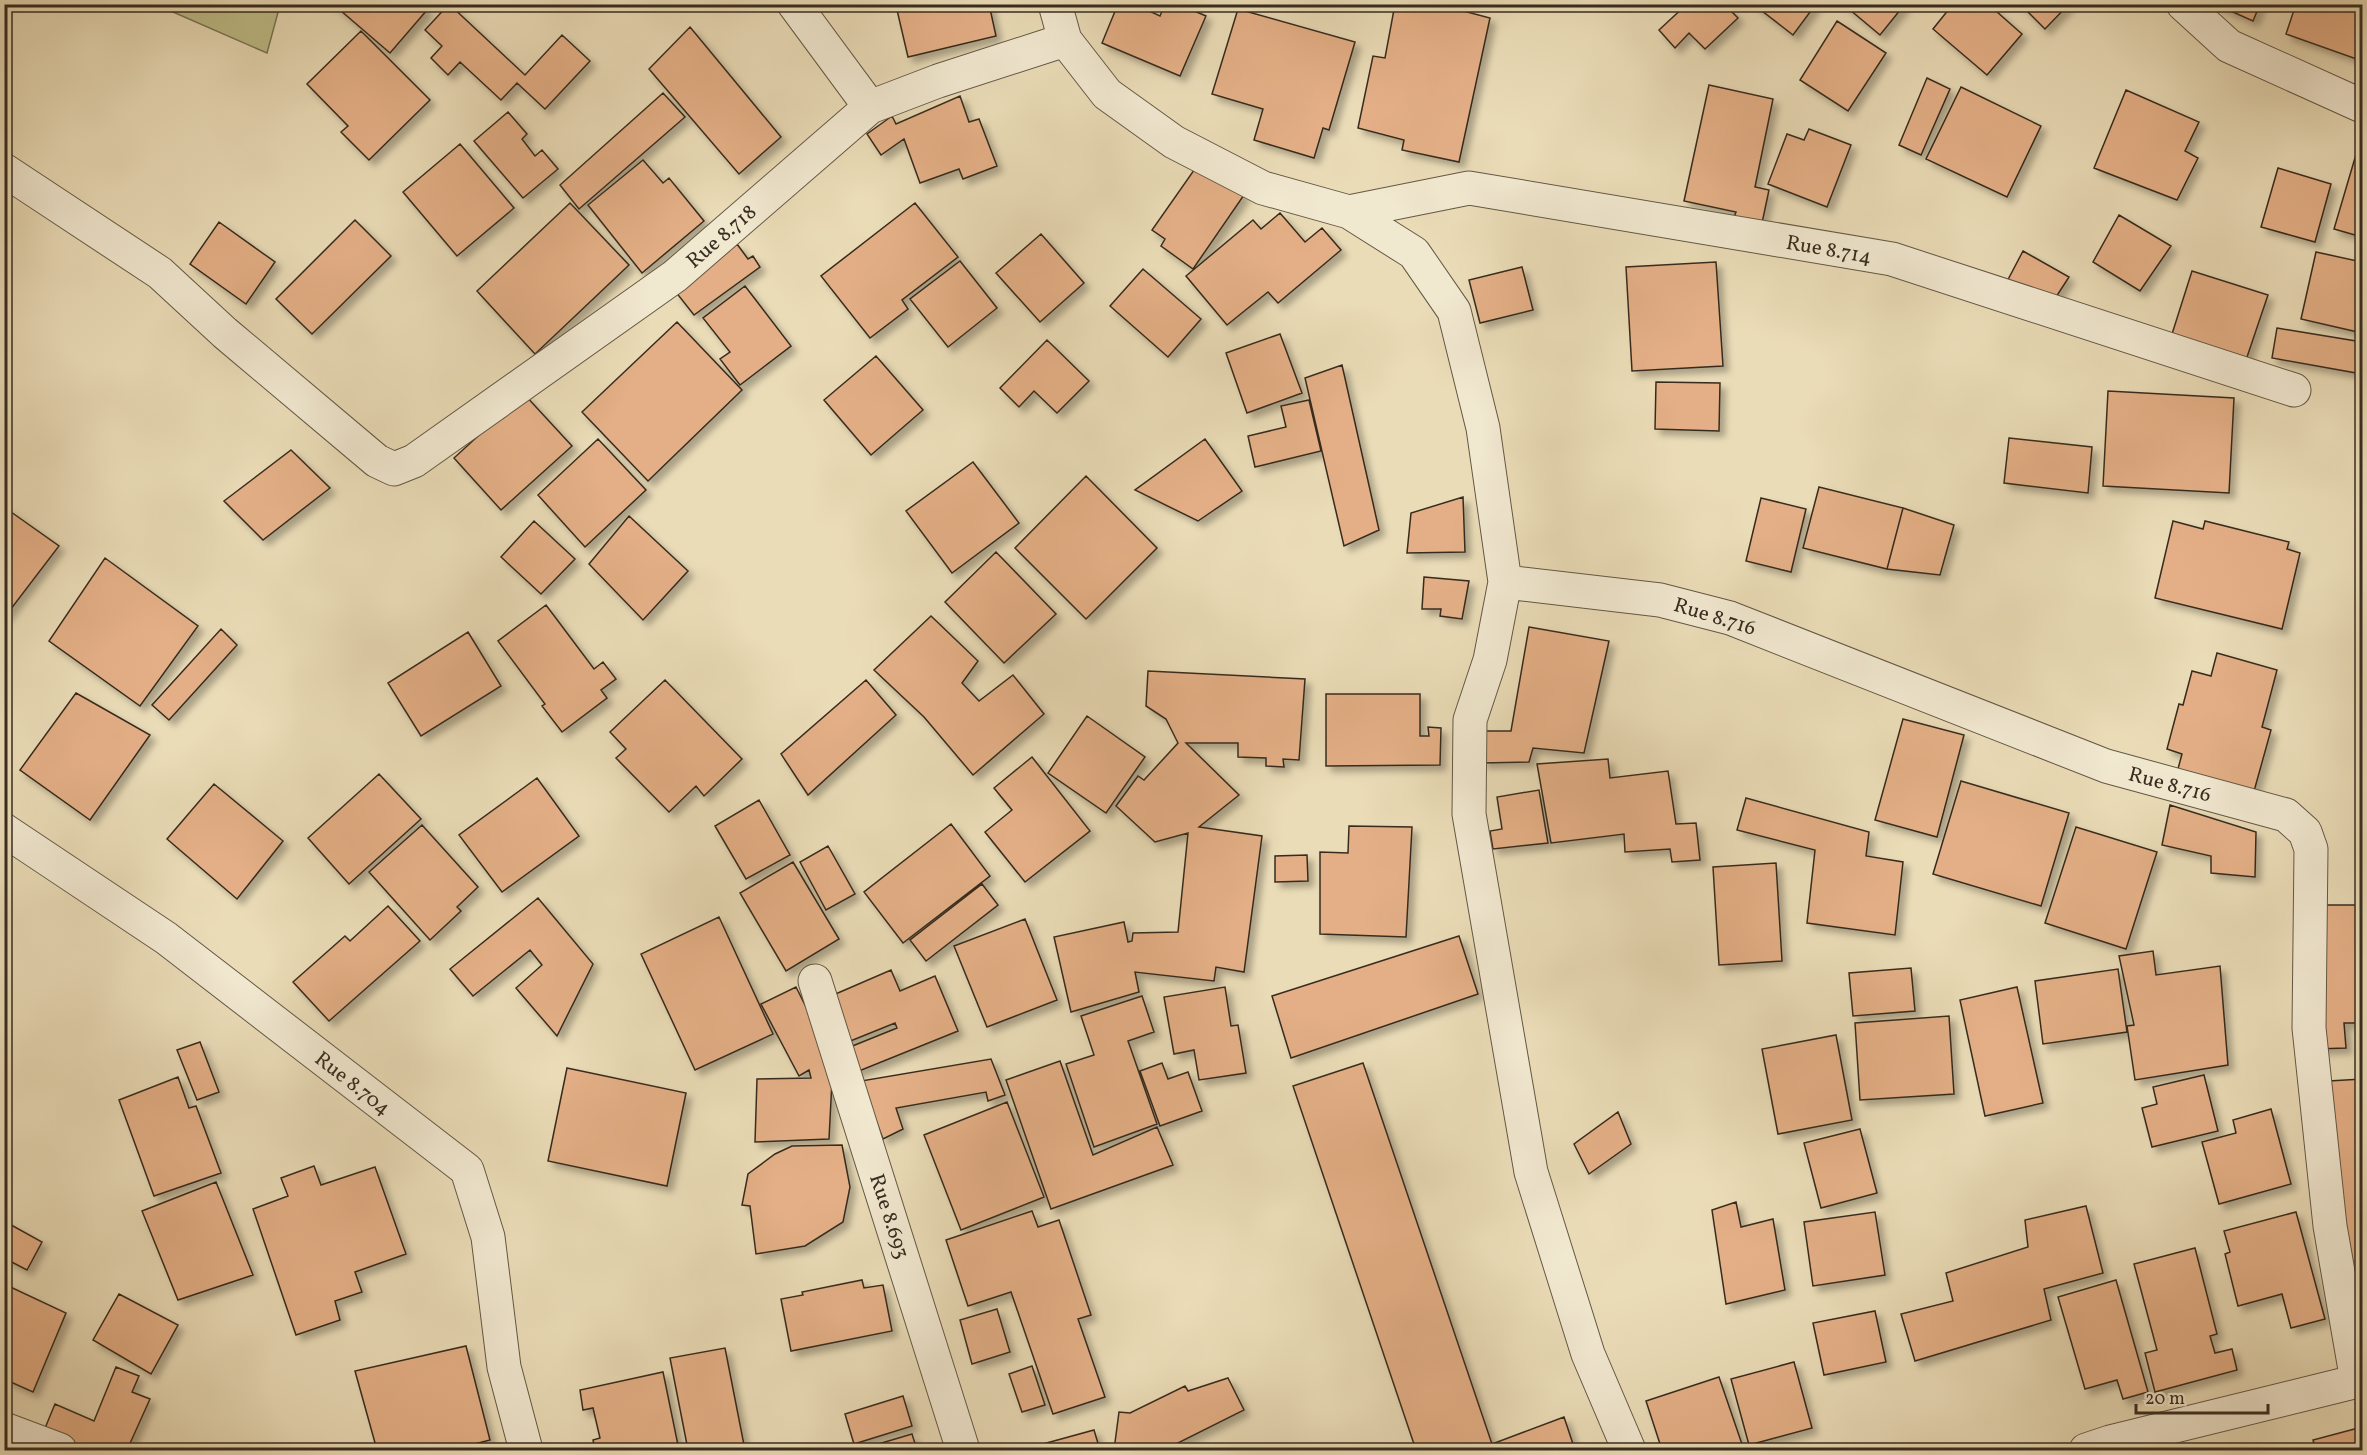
<svg xmlns="http://www.w3.org/2000/svg" width="2367" height="1455" viewBox="0 0 2367 1455" font-family="Vollkorn,serif">
	<defs>
		<filter id="shadow"><feDropShadow dx="5.5" dy="5.5" stdDeviation="3" flood-color="#0004"/></filter>
	</defs>
	<rect width="100%" height="100%" fill="#eadcb7"/>
	<filter id="stains"><feTurbulence type="fractalNoise" baseFrequency=".00333" numOctaves="4"/><feColorMatrix values="0 0 0 0 .2 0 0 0 0 .09 0 0 0 0 .02 0 0 0 .5 -.17"/></filter>
	<radialGradient id="worn" r=".72"><stop offset=".6" stop-color="#630" stop-opacity="0"/><stop offset="1" stop-color="#630" stop-opacity=".3"/></radialGradient>
	<path fill="#bebe89" stroke="#7a7554" stroke-width="1.5" d="M157 5H280L267 53Z"/>
	<path fill="#e4af86" stroke="#372c1f" stroke-width="1.5" filter="url(#shadow)" d="M333 4H420L427 10 390 53Z
		M449 4 525 75 562 35 590 61 545 109 517 83 501 100 460 62 448 75 431 58 442 46 425 30Z
		M923 4H989L996 36 908 57 897 10Z
		M1118 4H1134L1160 16 1165 4H1178L1206 16 1180 76 1102 43Z
		M1395 4H1437L1490 18 1459 162 1402 150 1404 140 1358 128 1373 56 1385 58Z
		M1687 4H1724L1738 18 1705 49 1689 33 1675 48 1659 30Z
		M1753 4H1816L1793 35Z
		M1843 4H1905L1880 35Z
		M1953 4H1988L2022 34 1987 75 1933 29Z
		M2020 4H2069L2045 29Z
		M2215 4H2260L2253 21Z
		M2296 4H2362V61L2286 34Z
		M1238 9 1355 42 1329 130 1323 128 1314 158 1254 140 1263 109 1212 94Z
		M1837 21 1886 53 1848 111 1800 80Z
		M690 27 781 137 739 174 649 69Z
		M361 31 430 100 369 160 341 132 348 126 307 84Z
		M1927 78 1950 89 1921 155 1899 145Z
		M1709 85 1773 99 1755 187 1769 190 1762 223 1734 217 1736 212 1684 201Z
		M1961 87 2041 126 2007 197 1926 159Z
		M2126 90 2199 122 2185 151 2198 158 2177 200 2094 168Z
		M663 93 685 117 579 209 560 185Z
		M960 96 969 122 979 119 997 166 963 179 959 169 920 183 904 139 881 155 867 134 892 116 896 124Z
		M508 112 527 134 522 139 535 156 542 150 558 169 523 198 474 141Z
		M1809 129 1851 145 1827 207 1768 184 1787 134 1804 140Z
		M460 144 514 208 457 256 403 192Z
		M2357 151 2362 153V237L2334 229Z
		M643 160 663 183 669 178 704 221 642 273 588 205Z
		M1199 163 1244 195 1193 269 1161 246 1165 239 1152 230Z
		M2278 168 2331 184 2315 242 2261 227Z
		M570 203 629 265 535 354 477 291Z
		M915 203 958 257 902 300 908 309 870 338 821 276Z
		M1280 213 1305 242 1322 228 1341 250 1278 303 1268 292 1227 325 1186 276 1253 220 1261 229Z
		M2119 215 2171 246 2140 291 2093 262Z
		M355 220 391 256 312 334 276 299Z
		M219 222 275 262 246 304 190 264Z
		M1041 234 1084 283 1040 322 996 273Z
		M737 244 748 259 753 256 760 267 694 315 675 291Z
		M2023 251 2069 277 2045 314 2001 293Z
		M2316 252 2362 262V333L2301 319Z
		M960 261 997 308 948 347 910 299Z
		M1716 262 1723 366 1632 371 1626 267Z
		M1522 267 1533 310 1480 323 1469 280Z
		M1143 269 1201 319 1168 357 1110 306Z
		M2192 271 2268 295 2246 360 2172 334Z
		M745 286 791 346 740 385 720 359 730 352 703 318Z
		M677 322 742 390 648 481 582 412Z
		M2277 328 2362 342V374L2272 358Z
		M1280 334 1302 393 1247 413 1226 353Z
		M1047 340 1089 381 1057 413 1034 391 1019 407 1000 388Z
		M876 356 923 410 871 455 824 400Z
		M1342 365 1379 530 1344 546 1305 378Z
		M1656 382 1720 383 1719 431 1655 429Z
		M2108 391 2234 398 2229 493 2103 486Z
		M524 394 572 446 501 510 454 458Z
		M1309 400 1321 451 1255 467 1248 436 1286 427 1281 406Z
		M2009 438 2092 447 2088 493 2004 483Z
		M598 439 646 490 585 547 538 495Z
		M1205 439 1242 491 1198 521 1135 490Z
		M291 450 330 488 263 540 224 501Z
		M973 462 1019 523 952 573 906 511Z
		M1086 476 1157 548 1086 619 1015 548Z
		M1819 487 1903 508 1887 569 1803 548Z
		M1463 497 1465 552 1407 553 1411 513Z
		M1761 498 1806 509 1791 572 1746 561Z
		M4 507 59 546 4 618Z
		M1903 508 1954 525 1940 575 1887 569Z
		M629 516 688 571 643 620 589 564Z
		M534 521 575 559 541 594 501 557Z
		M2173 521 2203 529 2205 521 2289 542 2287 549 2300 553 2282 629 2155 598Z
		M996 552 1056 614 1004 663 945 602Z
		M105 558 198 626 140 706 49 641Z
		M1424 577 1469 581 1462 619 1440 616 1441 609H1422Z
		M546 605 594 669 603 662 616 679 601 690 607 698 562 732 542 706 545 704 498 641Z
		M931 616 978 661 962 683 979 701 1013 675 1044 714 973 775 924 717 874 670Z
		M1529 627 1609 641 1584 753 1533 748 1529 762 1482 763 1484 731H1511Z
		M221 629 237 645 169 720 152 705Z
		M468 632 501 686 421 736 388 683Z
		M2217 653 2277 670 2262 727 2271 730 2251 802 2175 780 2182 754 2167 749 2179 704 2183 705 2192 671 2211 676Z
		M1148 671 1305 679 1299 760 1283 759 1284 767 1266 766V758L1238 757V743H1186L1239 795 1199 827 1262 836 1244 972 1216 967 1214 981 1135 972 1139 992 1071 1012 1054 937 1124 922 1128 942 1132 941 1133 933 1178 932 1188 833 1155 842 1116 806 1138 776 1144 780 1178 743 1166 719 1146 706Z
		M665 680 742 759 704 796 696 786 669 812 616 758 626 749 610 732Z
		M866 680 896 715 808 795 781 754Z
		M76 693 150 735 90 820 20 770Z
		M1326 694H1420V736H1429L1428 727 1441 728 1440 765 1326 766Z
		M1087 716 1145 757 1106 813 1048 773Z
		M1903 719 1964 735 1937 837 1875 820Z
		M1032 757 1090 831 1025 882 985 832 1012 810 994 788Z
		M1608 759 1610 778 1668 771 1676 824 1696 823 1700 860 1672 862 1670 849 1625 852 1624 834 1551 843 1537 764Z
		M379 774 421 819 349 884 308 838Z
		M537 778 579 836 502 892 459 835Z
		M1961 781 2069 813 2041 906 1933 874Z
		M214 784 283 841 237 899 167 839Z
		M1539 790 1548 843 1493 849 1490 831 1502 829 1497 797Z
		M1746 798 1869 832 1866 856 1903 862 1895 935 1807 923 1815 850 1737 830Z
		M759 800 790 855 746 879 715 826Z
		M2170 805 2256 832 2255 877 2211 873V856L2162 845Z
		M951 824 990 876 903 943 864 892Z
		M422 825 478 887 457 907 461 911 430 940 369 872Z
		M1349 826 1412 827 1406 937 1320 934V852L1348 853Z
		M2076 827 2157 852 2126 949 2045 923Z
		M828 846 855 894 826 910 800 862Z
		M1307 855 1308 881 1275 882V856Z
		M793 862 839 939 786 971 740 893Z
		M1776 863 1782 961 1719 965 1713 867Z
		M982 884 998 905 926 961 910 940Z
		M538 898 593 964 557 1036 516 988 542 965 530 950 473 996 450 969Z
		M2326 905H2362V1023H2344L2346 1048 2316 1049Z
		M388 906 420 941 329 1021 293 982 345 936 350 941Z
		M719 917 773 1034 695 1070 641 954Z
		M1025 919 1057 1000 987 1027 954 946Z
		M1459 936 1478 994 1291 1058 1272 996Z
		M2153 951 2156 975 2220 966 2228 1065 2135 1080 2127 1026 2134 1025 2119 956Z
		M1911 968 1915 1011 1853 1016 1849 973Z
		M2118 969 2127 1032 2043 1044 2035 981Z
		M891 970 900 991 935 976 958 1031 854 1073 845 1049 897 1028 895 1023 843 1044 824 999Z
		M796 987 833 1061 829 1139 755 1142 757 1079 811 1078 809 1070 799 1076 761 1004Z
		M1225 987 1231 1026 1238 1025 1246 1073 1199 1080 1194 1050 1174 1054 1164 997Z
		M2017 987 2043 1103 1985 1116 1960 1000Z
		M1142 996 1154 1032 1128 1041 1157 1124 1094 1147 1066 1064 1094 1055 1081 1016Z
		M1949 1016 1954 1094 1860 1100 1855 1023Z
		M1836 1035 1852 1120 1778 1134 1762 1049Z
		M200 1042 219 1092 197 1100 177 1050Z
		M991 1059 1005 1095 988 1101 986 1092 896 1108 903 1129 883 1139 861 1081Z
		M1060 1061 1093 1155 1157 1127 1173 1165 1051 1209 1006 1080Z
		M1162 1063 1168 1079 1188 1072 1202 1111 1160 1126 1140 1071Z
		M1363 1063 1492 1444 1564 1417 1575 1450H1416L1293 1086Z
		M567 1068 686 1093 667 1186 548 1161Z
		M2204 1075 2218 1131 2152 1147 2142 1108 2157 1104 2153 1087Z
		M178 1077 189 1108 196 1106 221 1173 154 1196 119 1100Z
		M2362 1079V1279L2344 1281 2329 1081Z
		M1007 1102 1044 1197 961 1230 924 1135Z
		M2271 1109 2291 1184 2219 1204 2202 1142 2236 1133 2233 1120Z
		M1618 1112 1631 1144 1589 1174 1574 1144Z
		M1860 1129 1877 1193 1821 1208 1804 1143Z
		M842 1145 850 1187 843 1222 805 1246 756 1254 750 1206 742 1205 748 1174 775 1154 792 1146Z
		M314 1166 321 1185 375 1167 406 1254 355 1272 362 1292 335 1301 340 1320 296 1335 253 1209 288 1196 281 1178Z
		M216 1182 253 1275 178 1300 142 1211Z
		M1736 1202 1741 1227 1773 1219 1785 1290 1726 1304 1712 1210Z
		M2086 1206 2103 1273 2044 1289 2051 1320 1915 1361 1901 1314 1953 1301 1946 1273 2028 1247 2025 1220Z
		M1032 1211 1038 1227 1059 1220 1091 1315 1078 1319 1105 1397 1053 1414 1011 1292 968 1306 946 1240Z
		M1875 1212 1885 1275 1813 1286 1804 1222Z
		M2296 1212 2325 1319 2291 1328 2282 1294 2238 1306 2225 1254 2230 1252 2224 1231Z
		M4 1221 42 1242 27 1270 4 1258Z
		M2195 1248 2217 1334 2210 1336 2215 1353 2232 1349 2237 1370 2155 1392 2145 1353 2157 1350 2134 1264Z
		M862 1280 864 1288 883 1285 892 1331 791 1351 781 1299 803 1295 802 1292Z
		M2116 1280 2148 1392 2123 1399 2117 1380 2085 1389 2058 1297Z
		M4 1284 66 1313 33 1392 4 1379Z
		M119 1294 178 1325 151 1374 93 1340Z
		M997 1309 1010 1352 972 1364 960 1320Z
		M1875 1311 1886 1362 1824 1375 1813 1323Z
		M466 1346 490 1440 451 1450H377L355 1371Z
		M725 1348 745 1450H688L670 1358Z
		M1794 1362 1812 1428 1749 1445 1731 1379Z
		M1032 1366 1045 1405 1022 1412 1009 1374Z
		M116 1367 139 1376 132 1392 150 1399 127 1450H85L43 1433 55 1404 94 1421Z
		M663 1372 679 1450H595L593 1440 600 1438 593 1408 583 1410 580 1390Z
		M1719 1377 1744 1450H1662L1646 1401Z
		M1228 1378 1244 1410 1164 1450H1114L1119 1412 1130 1413 1185 1386 1188 1391Z
		M903 1396 912 1426 854 1444 845 1414Z
		M2362 1427V1450H2316L2313 1440Z
		M1094 1430 1100 1450H1021Z
		M912 1434 917 1450H858Z"/>
	<g fill="none" stroke-linecap="round" stroke-linejoin="round">
		<g stroke="#645845" stroke-width="35">
			<path id="minor" d="M794 4 870 107
				M1055 4 1065 40 1107 94 1174 142 1263 188 1349 212 1414 253 1454 311 1483 428 1505 582 1490 660 1470 720 1469 814 1531 1172 1588 1354 1629 1450
				M2183 4 2229 46 2362 106
				M4 170 160 273 225 333 377 461 394 469 414 461 675 276 870 107 938 81 1065 40
				M1349 212 1469 188 1892 259 2294 390
				M1505 582 1660 600 1730 618 2106 766 2286 815 2305 832 2311 849 2309 1028 2330 1226 2357 1381
				M4 830 166 938 467 1170 488 1237 504 1367 526 1450
				M815 981 963 1450
				M4 1429 60 1450"/>
		</g>
		<g stroke="#645845" stroke-width="35">
			<path id="tertiary" d="M2086 1450 2110 1442 2362 1380"/>
		</g>
		<use href="#minor" stroke="#f1e8d0" stroke-width="33"/>
		<use href="#tertiary" stroke="#f1e8d0" stroke-width="33"/>
	</g>
	<g text-anchor="middle" stroke-width="6" stroke-linejoin="round" paint-order="stroke">
		<g font-size="21" fill="#372c1f" stroke="#f1e8d0">
			<text transform="translate(721 236) rotate(-41)" y="7">Rue 8.718</text>
			<text transform="translate(1829 249) rotate(10)" y="7">Rue 8.714</text>
			<text transform="translate(1715 616) rotate(17)" y="7">Rue 8.716</text>
			<text transform="translate(2170 784) rotate(15)" y="7">Rue 8.716</text>
			<text transform="translate(353 1083) rotate(38)" y="7">Rue 8.704</text>
			<text transform="translate(890 1216) rotate(72)" y="7">Rue 8.693</text>
		</g>
	</g>
	<rect width="2367" height="1455" fill="none" stroke="#eadcb7" stroke-width="24"/>
	<rect x="6" y="6" width="2355" height="1443" fill="none" stroke="#372c1f" stroke-width="3"/>
	<rect x="12" y="12" width="2343" height="1431" fill="none" stroke="#372c1f" stroke-width="1.5"/>
	<path d="M2136 1404v9h132v-9" fill="none" stroke="#372c1f" stroke-width="3"/>
	<text x="2145" y="1404" font-size="18" fill="#372c1f" stroke="#f1e8d0" stroke-width="4.5" paint-order="stroke">20 m</text>
	<rect width="100%" height="100%" filter="url(#stains)"/>
	<rect width="100%" height="100%" fill="url(#worn)"/>
</svg>
